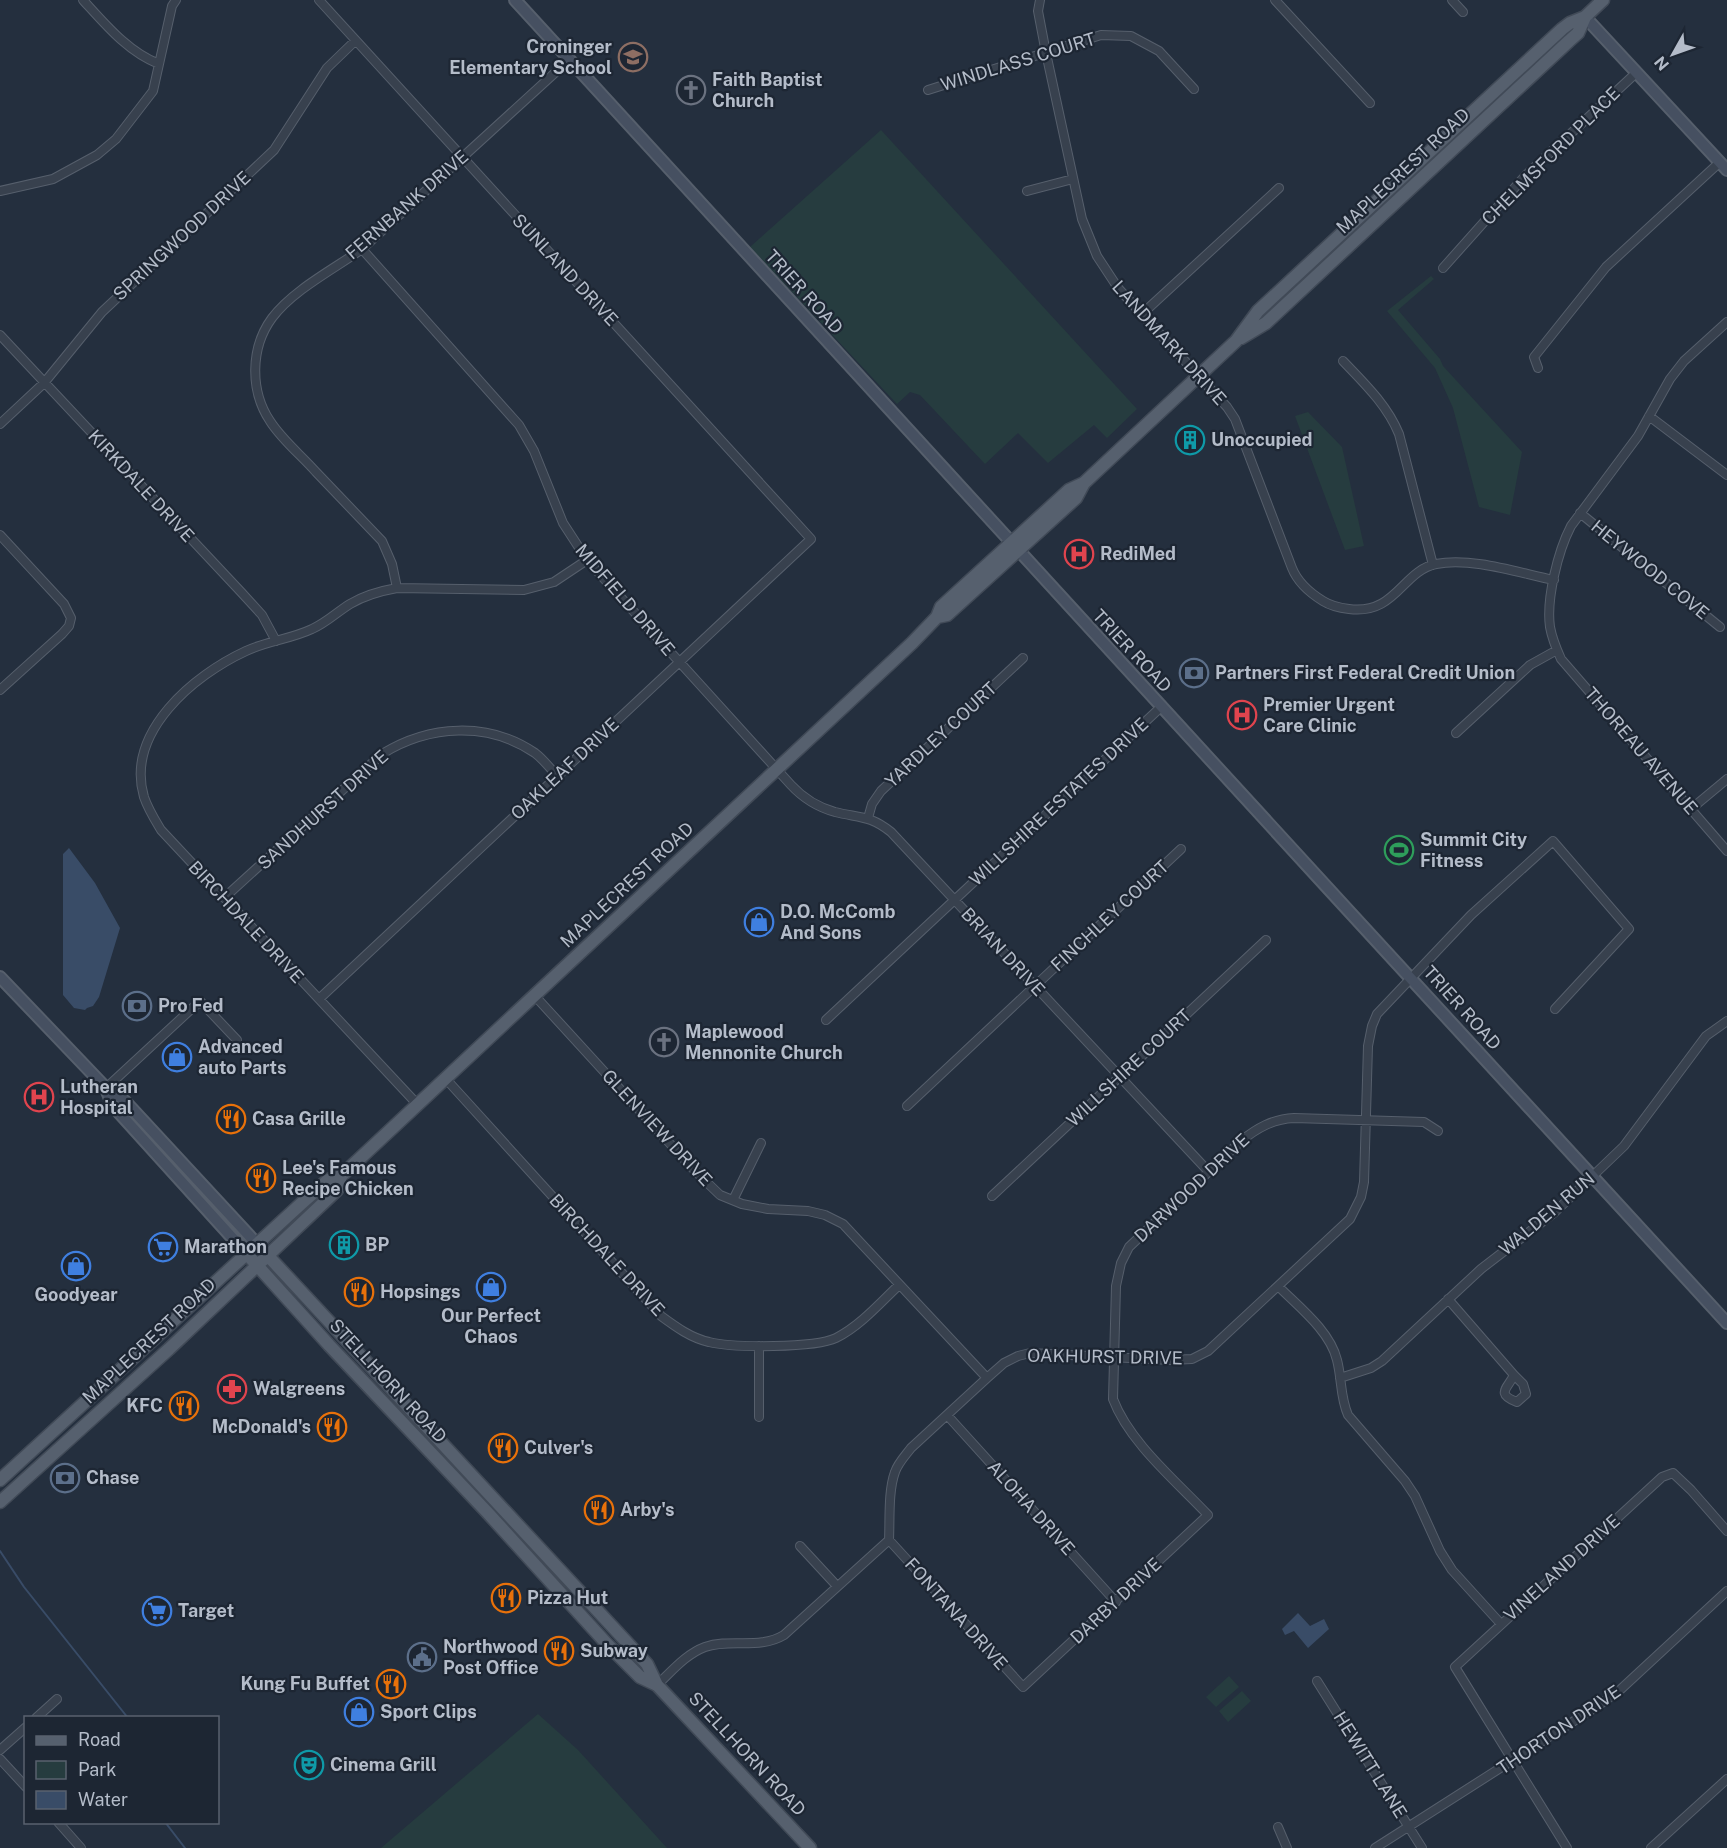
<svg xmlns="http://www.w3.org/2000/svg" width="1727" height="1848" viewBox="0 0 1727 1848" font-family="'Public Sans',sans-serif">
	<rect width="100%" height="100%" fill="#242f3e"/>
	<path fill="#263c3f" d="M881 130 1137 409 1107 438 1094 425 1048 463 1018 433 985 464 920 395 910 392 897 404 750 247Z
		M1431 276 1434 279 1398 310 1440 359 1443 366 1522 452 1510 515 1479 507 1453 408 1435 368 1387 311Z
		M1308 412 1342 447 1364 546 1345 550 1295 416Z
		M1229 1676 1239 1687 1216 1707 1206 1697Z
		M1242 1691 1251 1701 1228 1722 1219 1711Z
		M538 1714 578 1750 667 1848H381Z"/>
	<path fill="#394c67" d="M69 848 95 883 120 928 99 997 93 1006 87 1008 85 1010 74 1008 63 995V854Z
		M1298 1613 1310 1626 1324 1619 1329 1629 1308 1648 1294 1631 1285 1635 1282 1629Z"/>
	<g fill="none" stroke-linecap="round" stroke-linejoin="round">
		<path stroke="#394c67" stroke-width="2" d="M0 1551 24 1587 128 1718
			M165 1822 185 1848"/>
		<g stroke="#565f6c" stroke-width="10">
			<path id="street" d="M83 0C105 24 128 52 159 64
				M319 0 811 539 319 999
				M1040 0 1038 11 1046 53 1082 219 1097 256 1118 288 1227 407 1235 419 1292 568C1298 583 1310 593 1323 601 1331 606 1340 608 1349 609 1396 615 1402 571 1436 564 1472 557 1519 573 1554 580
				M1275 0 1370 103
				M1452 0 1463 12
				M928 90 1101 35 1131 36 1159 51 1194 89
				M0 191 53 179 97 155 116 139 153 91 172 6 176 0
				M1027 191 1073 179
				M362 249 519 425 534 451 563 523 587 560 791 785C803 798 817 807 835 812 859 818 870 815 891 832L1209 1172
				M1443 268 1525 176 1636 73
				M1142 314 1279 188
				M1727 322 1684 361 1670 379 1638 436 1571 526C1558 551 1546 599 1550 627 1552 638 1556 648 1561 659L1727 851
				M0 335 241 592 262 615 276 641
				M1343 361C1365 384 1387 405 1399 434L1433 565
				M1538 368 1534 357 1606 267 1720 162
				M1649 416 1727 475
				M0 424 44 383 102 312 274 150 327 68 355 41
				M1580 513 1720 627
				M0 535 64 604 71 618 69 626 62 634 0 690
				M397 588 392 564 382 541C360 518 338 495 316 472 301 455 282 440 270 421 250 391 250 348 272 318 293 290 334 269 362 249L569 60
				M1456 733 1530 665 1557 650
				M1691 809 1727 779
				M868 818 872 804 881 791 1023 658
				M224 898 382 754C429 725 488 721 535 753 543 759 550 768 557 776
				M535 996 695 1171 720 1195 742 1204 768 1209 808 1211 825 1215 843 1224 987 1378
				M826 1020 1161 707
				M446 1079 661 1316C676 1327 691 1338 709 1342 733 1348 815 1348 836 1338 860 1326 880 1303 899 1285
				M106 1088 200 1001 237 1040
				M418 1105 161 830C155 820 148 809 144 797 125 732 194 675 246 651 267 641 291 639 312 629 326 623 337 612 350 604 365 595 380 591 397 588L524 590 554 582 587 560
				M907 1106 1181 849
				M992 1196 1266 940
				M733 1200 761 1143
				M1279 1287C1299 1307 1330 1331 1337 1360 1342 1379 1340 1397 1348 1415L1405 1481 1415 1496 1440 1551 1452 1570 1501 1624
				M1448 1299 1514 1375C1508 1388 1495 1394 1517 1402L1526 1394 1523 1384 1514 1375
				M759 1346V1417
				M1340 1378 1371 1368 1382 1361 1481 1269 1555 1212 1624 1146 1706 1036 1727 1021
				M947 1415 1116 1602
				M889 1540 1023 1687 1208 1515C1176 1481 1129 1442 1113 1399L1116 1286 1121 1263 1129 1247 1241 1141C1257 1128 1273 1119 1294 1118L1424 1122 1438 1131
				M800 1546 837 1586
				M1317 1681 1422 1848
				M657 1685C672 1671 686 1654 705 1647 731 1638 759 1650 784 1635L889 1540C890 1520 888 1491 895 1472 898 1463 905 1456 911 1448L987 1378 1004 1363 1018 1356 1030 1353 1170 1360 1192 1359 1208 1351 1350 1219 1361 1197 1364 1182 1368 1046 1372 1026 1377 1014 1471 915 1553 841 1629 929 1555 1009
				M36 1718 57 1699
				M0 1750 26 1727
				M0 1759 26 1787
				M58 1822 81 1848
				M1278 1827 1287 1848
				M1375 1848 1599 1705 1621 1689 1727 1591
				M1567 1848 1455 1667 1662 1477 1673 1473 1691 1490 1727 1531
				M1651 1848 1727 1779"/>
		</g>
		<g stroke="#565f6c" stroke-width="14">
			<path id="secondary" d="M515 0C917 443 1323 882 1727 1323
				M1585 17 1727 170
				M0 977 106 1088 122 1098 257 1244
				M106 1089 113 1106 246 1253"/>
		</g>
		<g stroke="#414a57" stroke-width="15">
			<path id="primary" d="M1241 338 1266 323 1569 41 1578 33 1585 17
				M937 617 947 615 1076 498 1084 483 1236 341 1258 311 1562 29 1570 23 1585 17 1603 0
				M257 1244 647 1664 657 1685 810 1848
				M246 1253 329 1345 487 1512 607 1644 640 1677 657 1685
				M0 1480 303 1202 328 1180 341 1176 912 643 937 617 941 607 1069 490 1084 483
				M0 1502 169 1349 337 1190 341 1176"/>
		</g>
		<use href="#street" stroke="#38414e" stroke-width="8"/>
		<use href="#secondary" stroke="#465061" stroke-width="10"/>
		<use href="#primary" stroke="#56606e" stroke-width="12"/>
	</g>
	<defs>
		<g id="school-ring" transform="scale(1.5)"><circle r="9.5" fill="#1d2633" stroke="#8d6e63" stroke-width="1.5"/><path d="M0-5L7-2L0 1L-7-2ZM-4 1L0 2.5L4 1V4Q0 6-4 4Z" fill="#8d6e63"/></g>
		<g id="church-ring" transform="scale(1.5)"><circle r="9.5" fill="#1d2633" stroke="#6b7280" stroke-width="1.5"/><path d="M-1.2-6h2.4v3.5h3.3v2.4h-3.3V6h-2.4V-.1h-3.3v-2.4h3.3Z" fill="#6b7280"/></g>
		<g id="building-ring" transform="scale(1.5)"><circle r="9.5" fill="#1d2633" stroke="#0f9aa8" stroke-width="1.5"/><path d="M-4-6H4V6H1V3H-1V6H-4ZM-2.5-4.3h1.7v1.8h-1.7ZM.8-4.3h1.7v1.8H.8ZM-2.5-1h1.7V.8h-1.7ZM.8-1h1.7V.8H.8Z" fill="#0f9aa8"/></g>
		<g id="hospital-ring" transform="scale(1.5)"><circle r="9.5" fill="#1d2633" stroke="#e0444e" stroke-width="1.5"/><path d="M-5-5h3v3.5h4V-5h3V5h-3V1.5h-4V5h-3Z" fill="#e0444e"/></g>
		<g id="bank-ring" transform="scale(1.5)"><circle r="9.5" fill="#1d2633" stroke="#5c6f8a" stroke-width="1.5"/><path d="M-6-4H6V4H-6ZM0-2.3a2.3 2.3 0 1 0 0 4.6a2.3 2.3 0 1 0 0-4.6Z" fill="#5c6f8a"/></g>
		<g id="stadium-ring" transform="scale(1.5)"><circle r="9.5" fill="#1d2633" stroke="#2e9e5b" stroke-width="1.5"/><path d="M0-5a6.5 5 0 1 0 0 10a6.5 5 0 1 0 0-10ZM-3.5-1.8h7v3.6h-7Z" fill="#2e9e5b"/></g>
		<g id="shop-ring" transform="scale(1.5)"><circle r="9.5" fill="#1d2633" stroke="#3f7fe0" stroke-width="1.5"/><path d="M-5-2.5h2.3a2.7 3.5 0 0 1 5.4 0H5L5.5 6h-11ZM-1.5-2.5h3a1.5 2.3 0 0 0-3 0Z" fill="#3f7fe0"/></g>
		<g id="restaurant-ring" transform="scale(1.5)"><circle r="9.5" fill="#1d2633" stroke="#e8710a" stroke-width="1.5"/><path d="M-5-6h1v4h1v-4h1v4h1v-4h1v5L-1.5 .5V6h-2V.5L-5-1ZM5-6V6H3V1.5H1.5Q1.5-4 5-6Z" fill="#e8710a"/></g>
		<g id="supermarket-ring" transform="scale(1.5)"><circle r="9.5" fill="#1d2633" stroke="#3f7fe0" stroke-width="1.5"/><path d="M-6-5.5h2.5l.6 2H6L4.5 2H-2.5L-4.4-4H-6ZM-1.5 3.2a1.3 1.3 0 1 0 .1 0ZM3 3.2a1.3 1.3 0 1 0 .1 0Z" fill="#3f7fe0"/></g>
		<g id="pharmacy-ring" transform="scale(1.5)"><circle r="9.5" fill="#1d2633" stroke="#e0444e" stroke-width="1.5"/><path d="M-2-6h4v4h4v4h-4v4h-4v-4h-4v-4h4Z" fill="#e0444e"/></g>
		<g id="civic-ring" transform="scale(1.5)"><circle r="9.5" fill="#1d2633" stroke="#5c6f8a" stroke-width="1.5"/><path d="M-.6-6.5H3V-4.5H.6V-3L4-1V1h2V6H-6V1h2V-1L-.6-3ZM-1.2 2.5V6h2.4V2.5Z" fill="#5c6f8a"/></g>
		<g id="theatre-ring" transform="scale(1.5)"><circle r="9.5" fill="#1d2633" stroke="#0f9aa8" stroke-width="1.5"/><path d="M-5-5.5Q0-4 5-5.5V0Q5 5 0 6Q-5 5-5 0ZM-3.3-2.5H-1v1.5H-3.3ZM1-2.5H3.3v1.5H1ZM-2.8 1Q0 5.5 2.8 1Z" fill="#0f9aa8"/></g>
	</defs>
	<g fill-rule="evenodd">
		<use href="#school-ring" x="633" y="57"/>
		<use href="#church-ring" x="691" y="90"/>
		<use href="#building-ring" x="1190" y="440"/>
		<use href="#hospital-ring" x="1079" y="554"/>
		<use href="#bank-ring" x="1194" y="673"/>
		<use href="#hospital-ring" x="1242" y="715"/>
		<use href="#stadium-ring" x="1399" y="850"/>
		<use href="#shop-ring" x="759" y="922"/>
		<use href="#bank-ring" x="137" y="1006"/>
		<use href="#church-ring" x="664" y="1042"/>
		<use href="#shop-ring" x="177" y="1057"/>
		<use href="#hospital-ring" x="39" y="1097"/>
		<use href="#restaurant-ring" x="231" y="1119"/>
		<use href="#restaurant-ring" x="261" y="1178"/>
		<use href="#building-ring" x="344" y="1245"/>
		<use href="#supermarket-ring" x="163" y="1247"/>
		<use href="#shop-ring" x="76" y="1266"/>
		<use href="#shop-ring" x="491" y="1287"/>
		<use href="#restaurant-ring" x="359" y="1292"/>
		<use href="#pharmacy-ring" x="232" y="1389"/>
		<use href="#restaurant-ring" x="184" y="1406"/>
		<use href="#restaurant-ring" x="332" y="1427"/>
		<use href="#restaurant-ring" x="503" y="1448"/>
		<use href="#bank-ring" x="65" y="1478"/>
		<use href="#restaurant-ring" x="599" y="1510"/>
		<use href="#restaurant-ring" x="506" y="1598"/>
		<use href="#supermarket-ring" x="157" y="1611"/>
		<use href="#restaurant-ring" x="559" y="1651"/>
		<use href="#civic-ring" x="422" y="1657"/>
		<use href="#restaurant-ring" x="391" y="1684"/>
		<use href="#shop-ring" x="359" y="1712"/>
		<use href="#theatre-ring" x="309" y="1765"/>
	</g>
	<g text-anchor="middle" stroke-width="4.5" stroke-linejoin="round" paint-order="stroke">
		<g font-size="18" font-weight="bold" fill="#b4bcc9" stroke="#1d2633" text-anchor="start">
			<text x="612" y="53" text-anchor="end">Croninger<tspan x="612" dy="21">Elementary School</tspan></text>
			<text x="712" y="86">Faith Baptist<tspan x="712" dy="21">Church</tspan></text>
			<text x="1211" y="446">Unoccupied</text>
			<text x="1100" y="560">RediMed</text>
			<text x="1215" y="679">Partners First Federal Credit Union</text>
			<text x="1263" y="711">Premier Urgent<tspan x="1263" dy="21">Care Clinic</tspan></text>
			<text x="1420" y="846">Summit City<tspan x="1420" dy="21">Fitness</tspan></text>
			<text x="780" y="918">D.O. McComb<tspan x="780" dy="21">And Sons</tspan></text>
			<text x="158" y="1012">Pro Fed</text>
			<text x="685" y="1038">Maplewood<tspan x="685" dy="21">Mennonite Church</tspan></text>
			<text x="198" y="1053">Advanced<tspan x="198" dy="21">auto Parts</tspan></text>
			<text x="60" y="1093">Lutheran<tspan x="60" dy="21">Hospital</tspan></text>
			<text x="252" y="1125">Casa Grille</text>
			<text x="282" y="1174">Lee's Famous<tspan x="282" dy="21">Recipe Chicken</tspan></text>
			<text x="365" y="1251">BP</text>
			<text x="184" y="1253">Marathon</text>
			<text x="380" y="1298">Hopsings</text>
			<text x="76" y="1301" text-anchor="middle">Goodyear</text>
			<text x="491" y="1322" text-anchor="middle">Our Perfect<tspan x="491" dy="21">Chaos</tspan></text>
			<text x="253" y="1395">Walgreens</text>
			<text x="163" y="1412" text-anchor="end">KFC</text>
			<text x="311" y="1433" text-anchor="end">McDonald's</text>
			<text x="524" y="1454">Culver's</text>
			<text x="86" y="1484">Chase</text>
			<text x="620" y="1516">Arby's</text>
			<text x="527" y="1604">Pizza Hut</text>
			<text x="178" y="1617">Target</text>
			<text x="443" y="1653">Northwood<tspan x="443" dy="21">Post Office</tspan></text>
			<text x="580" y="1657">Subway</text>
			<text x="370" y="1690" text-anchor="end">Kung Fu Buffet</text>
			<text x="380" y="1718">Sport Clips</text>
			<text x="330" y="1771">Cinema Grill</text>
		</g>
		<g font-size="18" fill="#b4bcc9" stroke="#1d2633">
			<text transform="translate(1018 62) rotate(-17)" y="6">WINDLASS COURT</text>
			<text transform="translate(1551 156) rotate(-45)" y="6">CHELMSFORD PLACE</text>
			<text transform="translate(1403 171) rotate(-43)" y="6">MAPLECREST ROAD</text>
			<text transform="translate(407 205) rotate(-41)" y="6">FERNBANK DRIVE</text>
			<text transform="translate(182 236) rotate(-43)" y="6">SPRINGWOOD DRIVE</text>
			<text transform="translate(565 270) rotate(47)" y="6">SUNLAND DRIVE</text>
			<text transform="translate(804 292) rotate(48)" y="6">TRIER ROAD</text>
			<text transform="translate(1169 343) rotate(48)" y="6">LANDMARK DRIVE</text>
			<text transform="translate(141 486) rotate(47)" y="6">KIRKDALE DRIVE</text>
			<text transform="translate(1650 570) rotate(39)" y="6">HEYWOOD COVE</text>
			<text transform="translate(625 600) rotate(49)" y="6">MIDFIELD DRIVE</text>
			<text transform="translate(1132 651) rotate(47)" y="6">TRIER ROAD</text>
			<text transform="translate(941 735) rotate(-43)" y="6">YARDLEY COURT</text>
			<text transform="translate(1641 751) rotate(49)" y="6">THOREAU AVENUE</text>
			<text transform="translate(565 769) rotate(-43)" y="6">OAKLEAF DRIVE</text>
			<text transform="translate(1059 802) rotate(-43)" y="6">WILLSHIRE ESTATES DRIVE</text>
			<text transform="translate(323 810) rotate(-42)" y="6">SANDHURST DRIVE</text>
			<text transform="translate(627 885) rotate(-43)" y="6">MAPLECREST ROAD</text>
			<text transform="translate(1110 916) rotate(-43)" y="6">FINCHLEY COURT</text>
			<text transform="translate(246 922) rotate(47)" y="6">BIRCHDALE DRIVE</text>
			<text transform="translate(1003 952) rotate(47)" y="6">BRIAN DRIVE</text>
			<text transform="translate(1462 1008) rotate(48)" y="6">TRIER ROAD</text>
			<text transform="translate(1129 1068) rotate(-43)" y="6">WILLSHIRE COURT</text>
			<text transform="translate(657 1128) rotate(47)" y="6">GLENVIEW DRIVE</text>
			<text transform="translate(1192 1188) rotate(-43)" y="6">DARWOOD DRIVE</text>
			<text transform="translate(1547 1214) rotate(-40)" y="6">WALDEN RUN</text>
			<text transform="translate(607 1255) rotate(47)" y="6">BIRCHDALE DRIVE</text>
			<text transform="translate(149 1341) rotate(-43)" y="6">MAPLECREST ROAD</text>
			<text transform="translate(1105 1357) rotate(1)" y="6">OAKHURST DRIVE</text>
			<text transform="translate(388 1381) rotate(47)" y="6">STELLHORN ROAD</text>
			<text transform="translate(1031 1508) rotate(48)" y="6">ALOHA DRIVE</text>
			<text transform="translate(1562 1568) rotate(-42)" y="6">VINELAND DRIVE</text>
			<text transform="translate(1116 1601) rotate(-43)" y="6">DARBY DRIVE</text>
			<text transform="translate(956 1614) rotate(48)" y="6">FONTANA DRIVE</text>
			<text transform="translate(1559 1730) rotate(-34)" y="6">THORTON DRIVE</text>
			<text transform="translate(747 1754) rotate(47)" y="6">STELLHORN ROAD</text>
			<text transform="translate(1370 1765) rotate(58)" y="6">HEWITT LANE</text>
		</g>
	</g>
	<rect x="24" y="1716" width="195" height="108" fill="#1d2633" stroke="#59626f" stroke-width="1.5"/>
	<rect x="36" y="1736" width="30" height="9" fill="#56606e" stroke="#59626f" stroke-width="1.5"/>
	<text x="78" y="1746" font-size="18" fill="#b4bcc9">Road</text>
	<rect x="36" y="1761" width="30" height="18" fill="#263c3f" stroke="#59626f" stroke-width="1.5"/>
	<text x="78" y="1776" font-size="18" fill="#b4bcc9">Park</text>
	<rect x="36" y="1791" width="30" height="18" fill="#394c67" stroke="#59626f" stroke-width="1.5"/>
	<text x="78" y="1806" font-size="18" fill="#b4bcc9">Water</text>
	<g transform="translate(1673 54) rotate(230)" stroke="#1d2633" stroke-width="4.5" paint-order="stroke">
	<path d="M0-4.5L10 22L0 15L-10 22Z" fill="#b4bcc9"/>
	<text y="-9" font-size="16" font-weight="bold" text-anchor="middle" fill="#b4bcc9">N</text>
	</g>
</svg>
